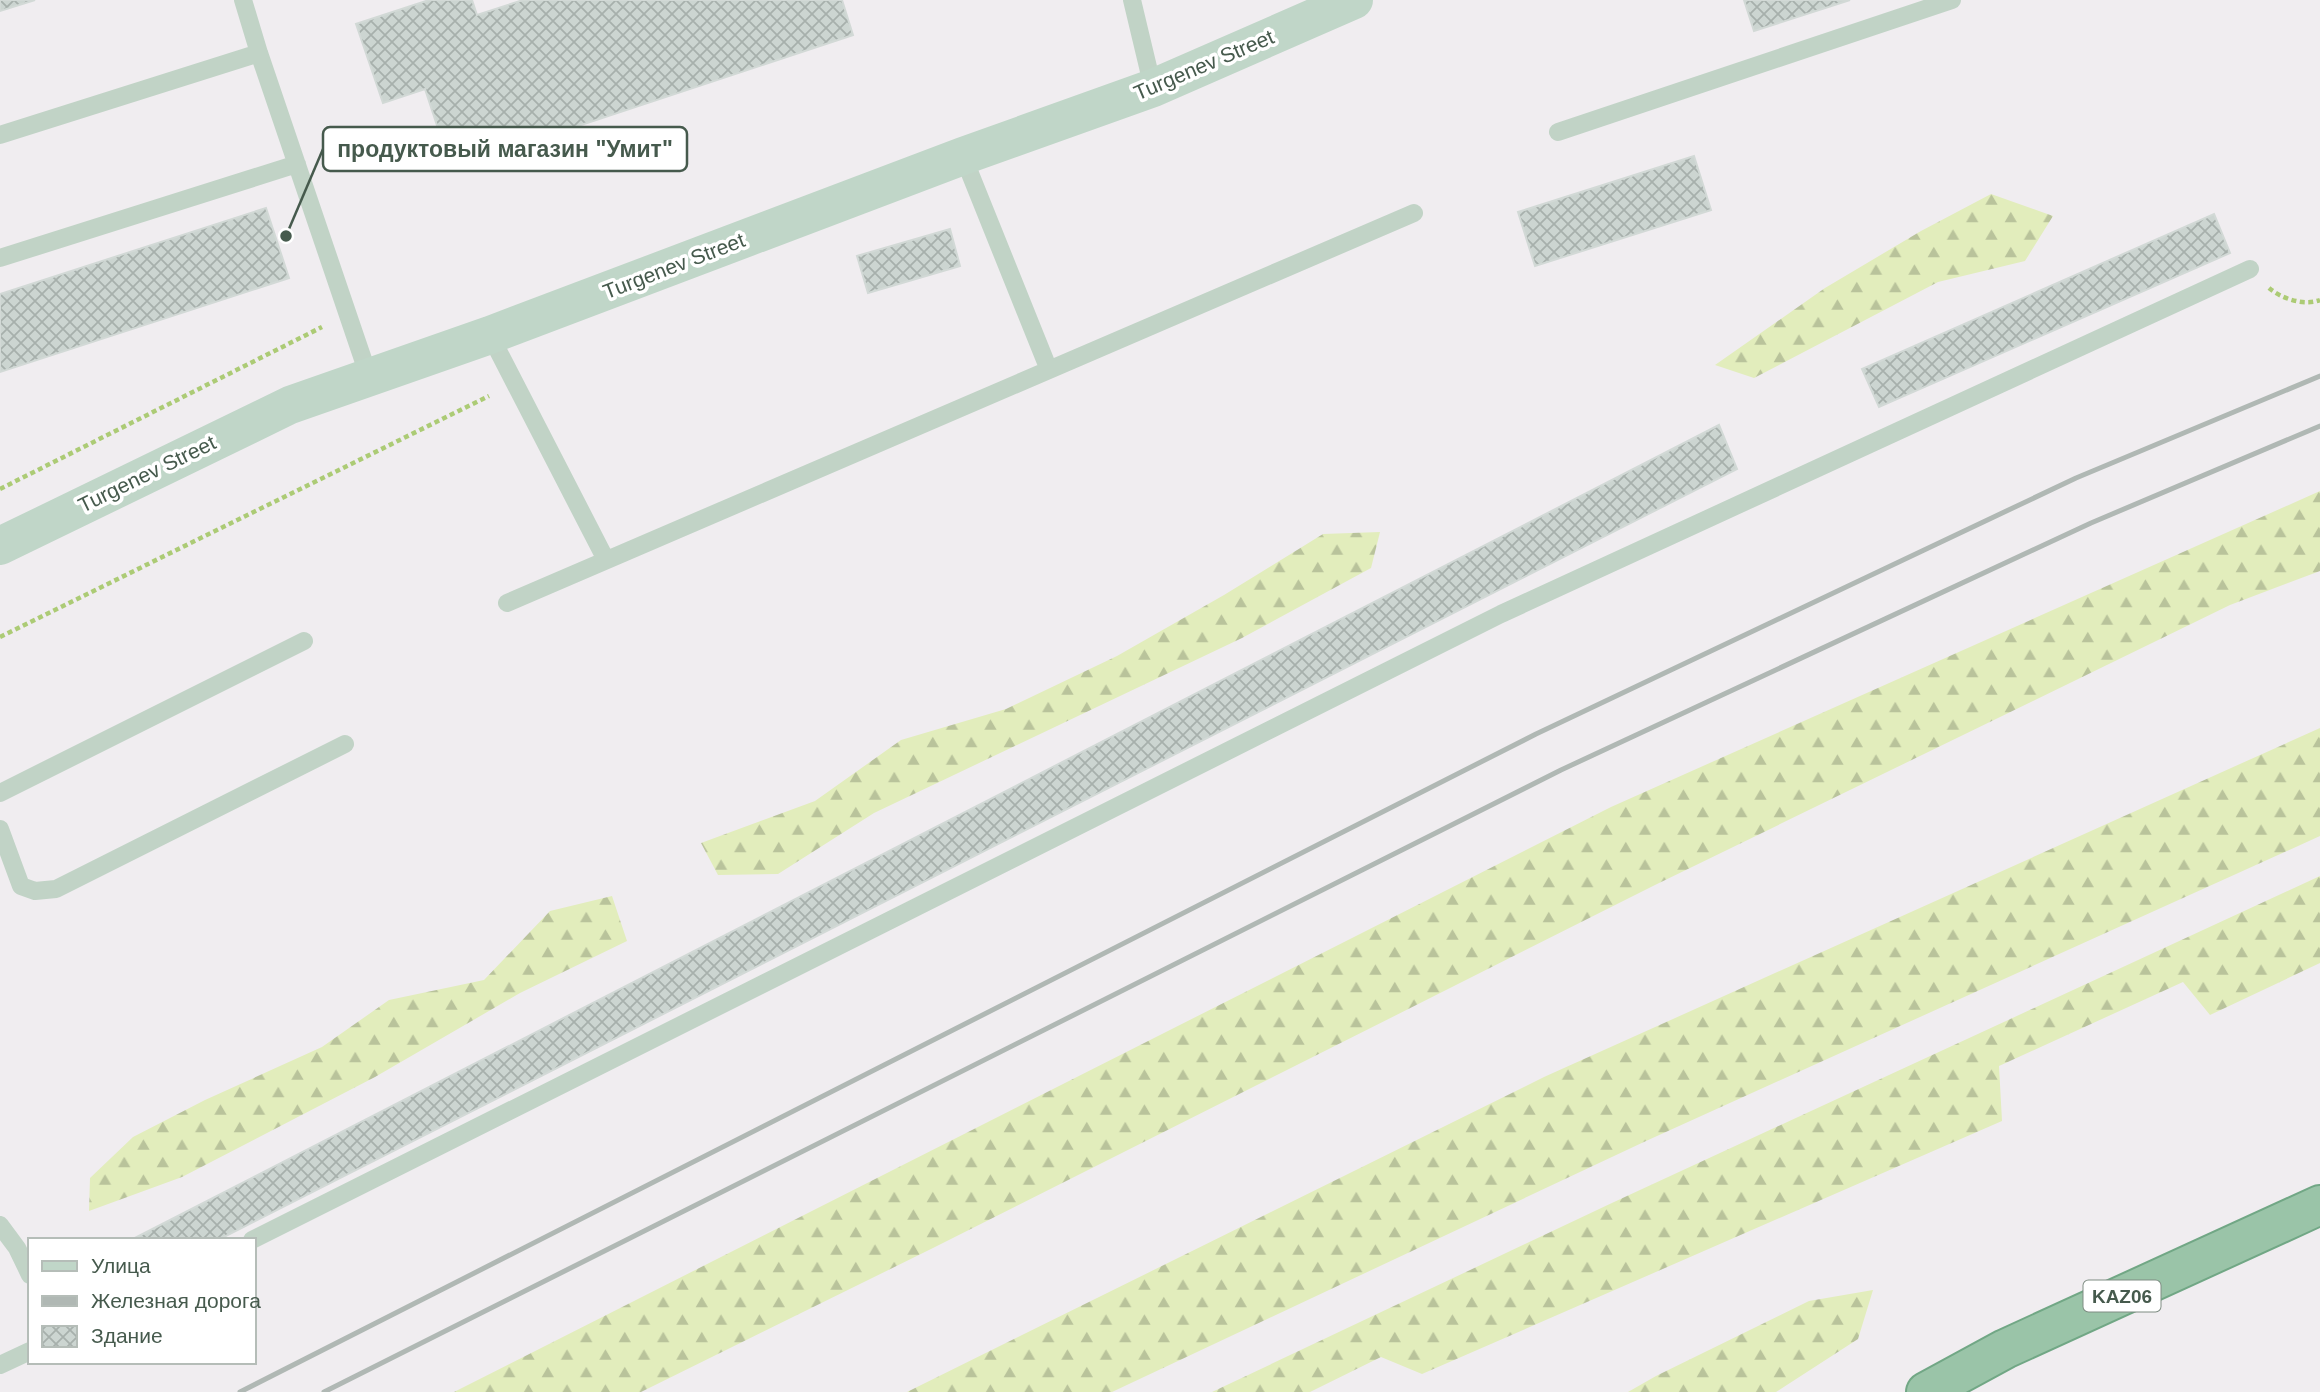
<svg xmlns="http://www.w3.org/2000/svg" width="2320" height="1392" viewBox="0 0 2320 1392" font-family="Helvetica,sans-serif">
	<defs>
		<pattern id="forest-firs" width="22" height="20" patternUnits="userSpaceOnUse" patternTransform="scale(1.75)"><rect width="22" height="20" fill="#e2edbc"/><path d="M5 1l3.5 6h-7zM16 11l3.5 6h-7z" fill="#b9c39b"/></pattern>
		<pattern id="building-cross-hatch" width="8" height="8" patternUnits="userSpaceOnUse" patternTransform="scale(1.75)"><rect width="8" height="8" fill="#ccd5d1"/><path d="M0 0l8 8M0 8l8-8" fill="none" stroke="#a7b0ac"/></pattern>
	</defs>
	<rect width="100%" height="100%" fill="#f0edf0"/>
	<path fill="url(#forest-firs)" d="M1991 194 2053 216 2025 261 1938 282 1754 378 1715 365 1825 288 1921 231Z
		M2320 491V571L2230 605 1655 885 933 1248 641 1392H454L1611 807Z
		M1380 532 1371 568 1242 638 874 813 778 874 718 875 701 843 815 801 901 740 1006 709 1117 656 1224 595 1323 534Z
		M2320 728V836L1646 1141 1112 1392H907L1544 1077Z
		M2320 876V963L2210 1015 2183 982 1999 1066 2002 1121 1422 1374 1381 1357 1310 1392H1212L1614 1202Z
		M612 896 627 941 520 993 375 1077 182 1177 89 1211 90 1178 133 1137 205 1100 322 1047 389 1000 484 980 550 911Z
		M1873 1290 1858 1339 1776 1392H1628L1656 1376 1809 1301Z"/>
	<path fill="url(#building-cross-hatch)" stroke="#d2d9d6" stroke-width="2" d="M0 0H35L0 11Z
		M429 0H472L477 15 523 0H842L853 35 451 168 425 89 383 103 356 24Z
		M1744 0H1850L1754 31Z
		M1694 156 1711 210 1535 266 1518 212Z
		M266 208 289 278 0 372V294Z
		M2214 214 2230 253 1879 407 1862 369Z
		M950 229 960 266 868 293 857 256Z
		M1719 425 1737 469 218 1240H131Z"/>
	<g fill="none" stroke-linecap="round" stroke-linejoin="round">
		<g stroke="#71a785" stroke-width="42">
			<path id="trunk" d="M1926 1392 2005 1349 2320 1205"/>
		</g>
		<path stroke="#accb75" stroke-width="4.5" stroke-dasharray="5 3.5" stroke-linecap="butt" d="M2269 288C2282 299 2304 306 2320 300
			M0 489 322 327
			M0 637 489 396"/>
		<path stroke="#c1d3c6" stroke-width="18" d="M243 0 259 53 369 377
			M1132 0 1153 88
			M1558 132 1952 0
			M0 135 259 53
			M963 156 1049 370
			M0 258 297 164
			M490 335 606 560
			M507 603 1414 213
			M0 793 304 641
			M0 829 21 886 35 891 56 889 345 744
			M0 1225 17 1248 30 1275
			M252 1240 1501 614 2250 269
			M0 1365 30 1351"/>
		<path stroke="#c0d6c8" stroke-width="38" d="M0 546 290 405 490 335 963 156 1153 88 1354 0"/>
		<use href="#trunk" stroke="#9ac4a8" stroke-width="38"/>
		<path stroke="#b0b8b4" stroke-width="5" d="M240 1392 1536 734 2076 478 2320 376
			M324 1392 1561 770 2091 523 2320 426"/>
	</g>
	<g text-anchor="middle" stroke-width="7" stroke-linejoin="round" paint-order="stroke">
		<rect fill="#fff" stroke="#7e8c82" stroke-width="2" x="2083.5" y="1280.5" width="77" height="31" rx="5"/>
		<g font-size="19" font-weight="bold" fill="#465a4d">
			<text x="2122" y="1303">KАZ06</text>
		</g>
		<g font-size="21" fill="#465a4d" stroke="#fff">
			<text transform="translate(1204 65) rotate(-23)" y="7">Turgenev Street</text>
			<text transform="translate(674 266) rotate(-21)" y="7">Turgenev Street</text>
			<text transform="translate(147 474) rotate(-26)" y="7">Turgenev Street</text>
		</g>
	</g>
	<path fill="none" stroke="#465a4d" stroke-width="2.5" d="M286 236L323 149"/>
	<circle fill="#465a4d" stroke="#fff" stroke-width="2.5" cx="286" cy="236" r="7"/>
	<rect fill="#fff" stroke="#465a4d" stroke-width="2.5" x="323" y="127" width="364" height="44" rx="7"/>
	<g font-size="23" text-anchor="middle" font-weight="bold" fill="#465a4d">
		<text x="505" y="157">продуктовый магазин "Умит"</text>
	</g>
	<rect x="28" y="1238" width="228" height="126" fill="#ffffff" stroke="#b5bdb8" stroke-width="2"/>
	<rect x="42" y="1261" width="35" height="10" fill="#c0d6c8" stroke="#b5bdb8" stroke-width="2"/>
	<text x="91" y="1273" font-size="21" fill="#465a4d">Улица</text>
	<rect x="42" y="1296" width="35" height="10" fill="#b0b8b4" stroke="#b5bdb8" stroke-width="2"/>
	<text x="91" y="1308" font-size="21" fill="#465a4d">Железная дорога</text>
	<rect x="42" y="1326" width="35" height="21" fill="url(#building-cross-hatch)" stroke="#b5bdb8" stroke-width="2"/>
	<text x="91" y="1343" font-size="21" fill="#465a4d">Здание</text>
</svg>
